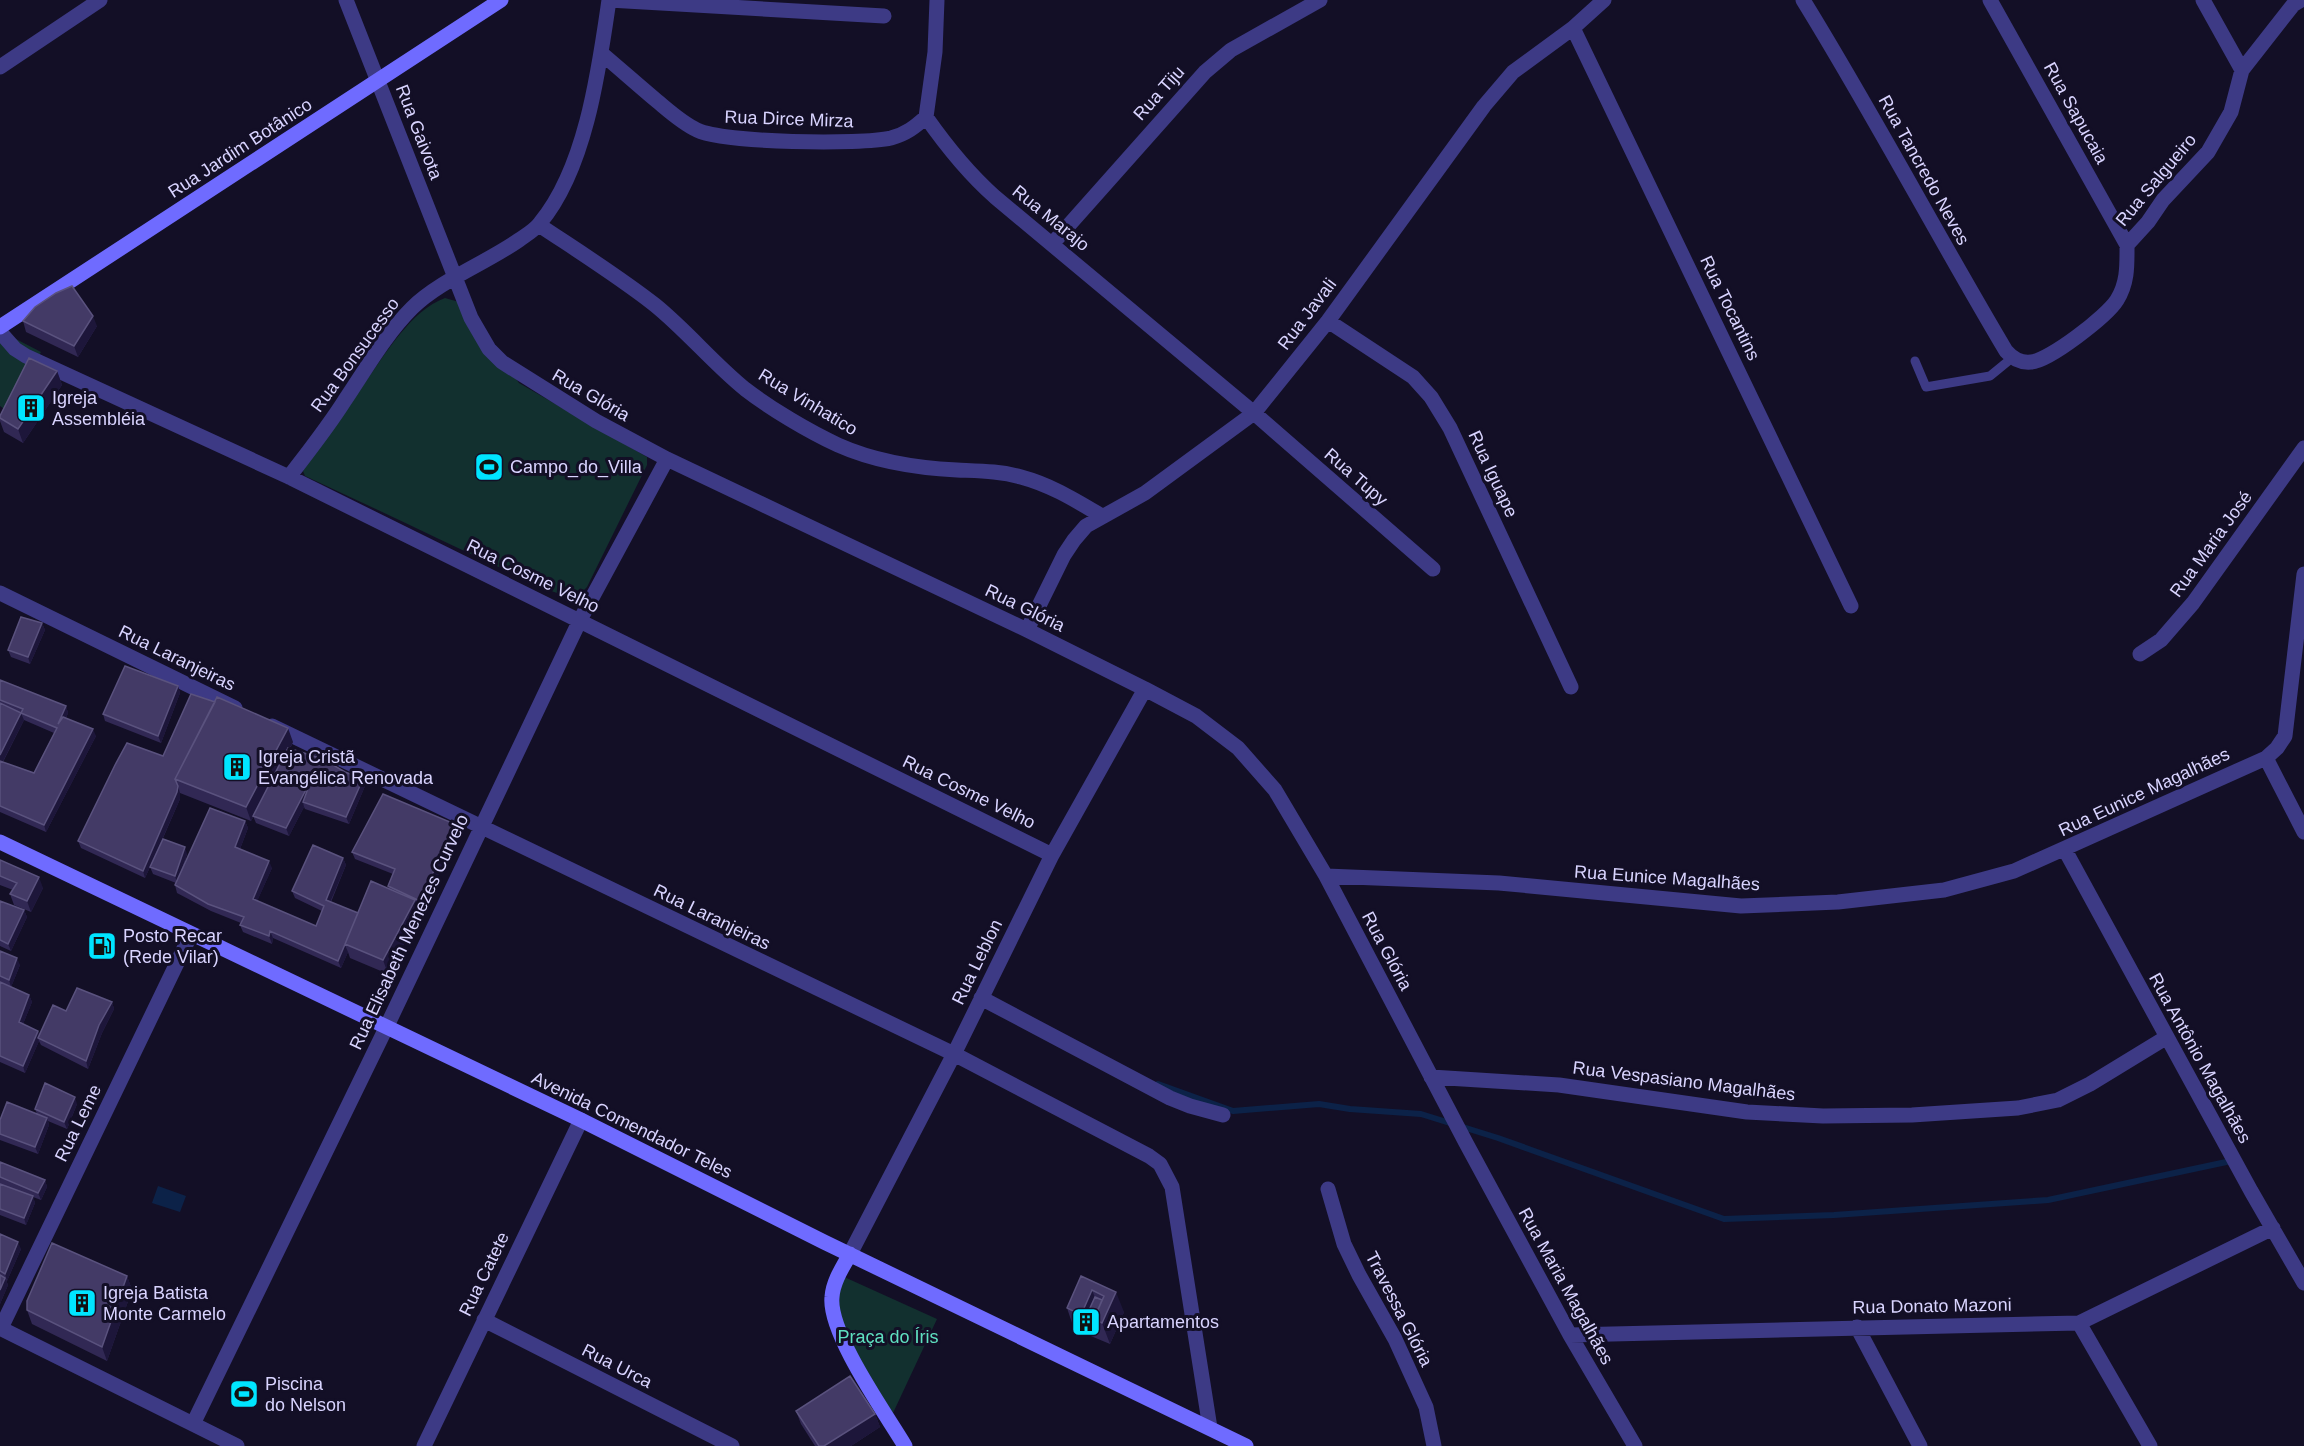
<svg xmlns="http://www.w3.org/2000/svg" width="2304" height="1446" viewBox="0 0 2304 1446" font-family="Helvetica,sans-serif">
	<rect width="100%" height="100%" fill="#130f26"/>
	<path fill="#12302f" d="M445 298 459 302 519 383 647 457V465L587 587 577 597C551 595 524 578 501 568 440 540 379 510 318 482L305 476 303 471C321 440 343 413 364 384 384 356 411 310 445 298Z
		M0 336 14 338 41 352 10 413 0 406Z
		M842 1276 937 1319 893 1413C871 1380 841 1345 839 1304 838 1295 841 1285 842 1276Z"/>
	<path fill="#0c2248" d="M158 1186 186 1196 180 1212 152 1203Z
		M242 1381 255 1387 246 1406 234 1402Z"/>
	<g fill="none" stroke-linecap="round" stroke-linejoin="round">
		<path stroke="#0c2248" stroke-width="6" d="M1158 1084 1233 1111 1319 1104 1350 1109 1421 1114 1498 1138 1724 1219 1834 1215 2048 1200 2231 1161"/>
		<path stroke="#3d3a85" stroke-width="9" d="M1915 361 1926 387 1990 376 2012 358"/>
		<path stroke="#3d3a85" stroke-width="15" d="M346 0 471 318 489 349 502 362 596 421 667 459 1027 630 1145 689 1196 716 1238 748 1275 790 1326 876 1466 1143 1570 1335 1635 1446
			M609 0 884 16
			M937 0 935 52 926 117C947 147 968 173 995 197L1254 413 1433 569
			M1803 0C1874 115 1937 235 2006 351 2013 359 2020 363 2031 362 2049 361 2107 316 2117 300 2128 282 2127 265 2127 245L2148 222 2163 200 2208 152 2231 112 2242 70 2293 5 2301 0
			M1990 0 2127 245
			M2203 0 2242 70
			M1573 28 1851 606
			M601 53C620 69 638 85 657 101 669 111 682 123 697 130 723 143 861 145 891 138 906 134 915 127 926 117
			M0 67 100 0
			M539 225C578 251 618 276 655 305 687 331 713 363 745 389 771 409 808 431 838 445 876 462 916 468 957 470 979 471 1000 471 1021 477 1051 485 1075 500 1102 516
			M1053 243 1205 72 1231 50 1320 0
			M1328 321 1413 377 1431 397 1450 428 1571 687
			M0 332 15 349 26 356 289 477 1052 855
			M289 477C308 452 328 427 345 400 366 369 385 335 412 308 439 281 486 263 519 240 526 235 535 230 540 223 586 168 599 69 609 0
			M0 593 235 708
			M1027 630 1064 555 1074 540 1086 526 1145 493 1254 413 1328 321 1484 106 1513 72 1573 28 1604 0
			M2140 654 2161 640 2193 603 2304 448
			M272 726 954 1054 1149 1156 1160 1164 1172 1187 1210 1428
			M2266 758 2304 832
			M2065 850 2251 1191 2304 1283
			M1326 876 1499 883 1741 906 1838 902 1944 890 2014 871 2266 758 2277 748 2285 736 2304 574
			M981 998 1170 1098 1190 1106 1223 1115
			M1431 1077 1559 1085 1747 1112 1823 1116 1912 1115 2018 1108 2058 1100 2090 1084 2167 1037
			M1328 1189 1344 1244 1359 1275 1395 1339 1426 1407 1434 1446
			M850 1254 954 1054 1052 855 1145 689
			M484 1320 732 1446
			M2079 1323 2150 1446
			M1857 1327 1920 1446
			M0 1328 237 1446
			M1 1328 191 934
			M1570 1335 2079 1323 2273 1228
			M193 1424 386 1028 580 620 667 459
			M424 1446 581 1120"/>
		<path stroke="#6f6bff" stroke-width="15" d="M0 327 501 0
			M0 842 581 1120 824 1242 1246 1446
			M850 1254C842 1268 833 1282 832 1297 828 1333 886 1414 905 1446"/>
	</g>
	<path fill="#312854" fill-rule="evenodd" d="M23 321 97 326 78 357 26 332Z
		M57 371 62 385 23 443 4 432 0 421V416Z
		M42 623 45 630 30 664 11 657 8 650Z
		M0 680 66 706 68 713 66 718 96 736 46 832 0 812ZM24 720 54 733 34 773 3 762Z
		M178 686 180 693 161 743 105 721 103 714Z
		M293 742 290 749 365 786 349 824 305 809 304 807 289 836 256 823 253 816 255 814 251 821 180 793V799L160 845 187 854 183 868 245 821 248 828 240 849 272 868 257 901 316 926 322 911 295 898 292 891 343 858 346 865 331 902 358 913 389 889 388 886 393 874 355 859 352 852 456 836 423 908 416 905 420 914 388 974 350 958 348 952 341 968 273 938 272 944 243 932 240 925 241 923 211 911 177 893 175 885 176 883 153 874 150 867 145 878 81 848 78 841 163 756Z
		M0 860 43 888 31 912 14 905 10 894 13 890 0 885Z
		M0 901 24 910 27 917 11 951 0 946Z
		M0 951 20 965 11 987 0 982Z
		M0 982 29 995 32 1002 23 1024 38 1031 39 1035 66 1011 112 1002 114 1009 102 1033 88 1069 41 1045 39 1041 25 1073 0 1062Z
		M77 1104 67 1129 48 1121 49 1125 38 1154 0 1140V1120L37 1114 35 1109Z
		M0 1162 45 1180 47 1187 41 1200 33 1197 35 1203 26 1225 0 1215Z
		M0 1234 21 1249 7 1281 6 1280 8 1285 0 1304Z
		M127 1276 132 1290 107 1361 32 1324 27 1310Z
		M1081 1276 1124 1312 1110 1344 1074 1329 1067 1308Z
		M796 1411 875 1414 880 1427 851 1446H815L801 1424Z"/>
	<path fill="#1d163a" d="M93 316 97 326 78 357 74 346Z
		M57 371 62 385 23 443 18 429Z
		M42 623 45 630 30 664 28 657Z
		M178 686 180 693 161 743 158 736Z
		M66 706 68 713 61 731 58 724Z
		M21 713 24 720 0 767V755Z
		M288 728 293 742 251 821 246 807Z
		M93 729 96 736 46 832 44 825Z
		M363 779 365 786 349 824 346 817Z
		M311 780 303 802 304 807 289 836 286 828Z
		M178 786 180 793V799L145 878 143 871Z
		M245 821 248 828 238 854 235 847Z
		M453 829 456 836 423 908 420 901Z
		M185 847 187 854 177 883 175 876Z
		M343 858 346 865 328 907 326 900Z
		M269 861 272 868 255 906 253 899Z
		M39 877 43 888 31 912 27 901Z
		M415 900 420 914 388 974 383 960Z
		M24 910 27 917 11 951 8 944Z
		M270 931 273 938 272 944 269 936Z
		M345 945 348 952 341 968 338 961Z
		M17 958 20 965 11 987 9 980Z
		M29 995 32 1002 21 1029 19 1022Z
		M112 1002 114 1009 102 1033 88 1069 86 1061 99 1025Z
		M38 1031 40 1038H38L39 1041 25 1073 23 1066Z
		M75 1097 77 1104 67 1129 64 1122Z
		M47 1118 49 1125 38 1154 35 1147Z
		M45 1180 47 1187 41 1200 38 1193Z
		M33 1196 35 1203 26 1225 24 1218Z
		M18 1242 21 1249 7 1281 5 1274Z
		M127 1276 132 1290 107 1361 102 1347Z
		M5 1278 8 1285 0 1304V1290Z
		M1092 1290 1100 1310 1094 1319 1084 1321 1089 1335 1081 1315Z
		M1116 1292 1124 1312 1110 1344 1102 1323Z
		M875 1414 880 1427 851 1446H824Z"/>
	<path fill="#433a66" stroke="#5a527e" stroke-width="1.5" d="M72 286 93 316 74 346 23 321 35 307 56 293Z
		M29 358 57 371 18 429 0 418V416Z
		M21 617 42 623 28 657 8 650Z
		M125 666 178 686 158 736 103 714Z
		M0 680 66 706 58 724 63 717 93 729 44 825 0 806V761L34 773 57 728 21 713 0 755V703L21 713 23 709 0 700Z
		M191 694 215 702 175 779 178 786 177 792 143 871 78 841 115 765 127 743 163 756Z
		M217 697 288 728 246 807 175 779Z
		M288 748 323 759 345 772 363 779 346 817 303 802 311 780 286 828 253 816Z
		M383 794 450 822 453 829 420 901 388 886 395 869 352 852Z
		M210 808 245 821 235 847 269 861 253 899 316 926 324 906 292 891 313 845 343 858 326 900 358 913 338 961 270 931 269 936 240 925 244 917 208 904 175 885Z
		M163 839 185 847 175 876 150 867Z
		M0 860 39 877 27 901 10 894 17 883 0 876Z
		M371 881 415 900 383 960 345 944Z
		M0 901 24 910 8 944 0 940Z
		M0 951 17 958 9 980 0 976Z
		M0 982 29 995 19 1022 38 1031 23 1066 0 1056Z
		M77 988 112 1002 99 1025 86 1061 38 1038 53 1005 66 1011Z
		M45 1083 75 1097 64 1122 35 1109Z
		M7 1102 47 1118 35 1147 0 1134V1120Z
		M0 1162 45 1180 38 1193 0 1177Z
		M0 1184 33 1196 24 1218 0 1209Z
		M0 1234 18 1242 5 1274 0 1271Z
		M52 1243 127 1276 102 1347 27 1310V1301Z
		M0 1275 5 1278 0 1290Z
		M1081 1276 1116 1292 1102 1323 1094 1319 1104 1296 1092 1290 1081 1315 1067 1308Z
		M1095 1297 1102 1300 1094 1319 1096 1326 1084 1321Z
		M850 1376 875 1414 824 1446H819L796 1411Z"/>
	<defs>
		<g id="building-square" transform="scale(1.5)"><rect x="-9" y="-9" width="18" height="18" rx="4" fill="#00e5ff" stroke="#130f26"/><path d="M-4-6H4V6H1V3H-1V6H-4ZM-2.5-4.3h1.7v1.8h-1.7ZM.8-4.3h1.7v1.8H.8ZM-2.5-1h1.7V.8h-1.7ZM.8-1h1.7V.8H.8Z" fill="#111"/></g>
		<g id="stadium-square" transform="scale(1.5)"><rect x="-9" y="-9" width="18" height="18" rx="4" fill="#00e5ff" stroke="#130f26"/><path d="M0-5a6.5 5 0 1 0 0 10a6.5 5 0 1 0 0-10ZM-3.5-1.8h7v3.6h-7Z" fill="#111"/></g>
		<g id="fuel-square" transform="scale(1.5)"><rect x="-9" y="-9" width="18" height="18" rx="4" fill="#00e5ff" stroke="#130f26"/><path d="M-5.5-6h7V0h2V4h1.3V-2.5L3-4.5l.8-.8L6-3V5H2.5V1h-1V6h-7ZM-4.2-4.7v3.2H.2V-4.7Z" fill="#111"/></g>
	</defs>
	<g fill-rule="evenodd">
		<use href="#building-square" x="31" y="408"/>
		<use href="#stadium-square" x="489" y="467"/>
		<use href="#building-square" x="237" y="767"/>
		<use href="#fuel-square" x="102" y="946"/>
		<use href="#building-square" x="82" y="1303"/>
		<use href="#building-square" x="1086" y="1322"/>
		<use href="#stadium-square" x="244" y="1394"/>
	</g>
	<g text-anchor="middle" stroke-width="6" stroke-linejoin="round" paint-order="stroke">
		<g font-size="18" fill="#d9d4ff" stroke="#130f26">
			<text transform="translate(1159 93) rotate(-48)" y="6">Rua Tiju</text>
			<text transform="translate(2076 113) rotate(61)" y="6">Rua Sapucaia</text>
			<text transform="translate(789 119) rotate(2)" y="6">Rua Dirce Mirza</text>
			<text transform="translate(419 132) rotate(69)" y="6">Rua Gaivota</text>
			<text transform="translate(240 148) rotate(-33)" y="6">Rua Jardim Botânico</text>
			<text transform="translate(1924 170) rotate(61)" y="6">Rua Tancredo Neves</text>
			<text transform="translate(2156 180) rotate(-50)" y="6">Rua Salgueiro</text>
			<text transform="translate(1051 218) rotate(39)" y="6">Rua Marajo</text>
			<text transform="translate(1730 308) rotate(64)" y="6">Rua Tocantins</text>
			<text transform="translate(1307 314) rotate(-53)" y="6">Rua Javali</text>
			<text transform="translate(355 355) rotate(-54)" y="6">Rua Bonsucesso</text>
			<text transform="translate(591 395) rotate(30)" y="6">Rua Glória</text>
			<text transform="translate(808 402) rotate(31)" y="6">Rua Vinhatico</text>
			<text transform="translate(1493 474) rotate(65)" y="6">Rua Iguape</text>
			<text transform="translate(1356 477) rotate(41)" y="6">Rua Tupy</text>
			<text transform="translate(2211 544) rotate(-54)" y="6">Rua Maria José</text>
			<text transform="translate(533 576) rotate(26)" y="6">Rua Cosme Velho</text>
			<text transform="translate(1025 608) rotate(26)" y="6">Rua Glória</text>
			<text transform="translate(177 658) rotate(26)" y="6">Rua Laranjeiras</text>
			<text transform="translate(969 792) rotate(26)" y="6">Rua Cosme Velho</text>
			<text transform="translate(2144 792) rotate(-25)" y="6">Rua Eunice Magalhães</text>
			<text transform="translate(1667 878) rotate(4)" y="6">Rua Eunice Magalhães</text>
			<text transform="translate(712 917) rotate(26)" y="6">Rua Laranjeiras</text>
			<text transform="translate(409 932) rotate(-65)" y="6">Rua Elisabeth Menezes Curvelo</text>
			<text transform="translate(1387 951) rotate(62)" y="6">Rua Glória</text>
			<text transform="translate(977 962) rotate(-64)" y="6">Rua Leblon</text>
			<text transform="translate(2200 1058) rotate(61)" y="6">Rua Antônio Magalhães</text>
			<text transform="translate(1684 1081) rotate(7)" y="6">Rua Vespasiano Magalhães</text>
			<text transform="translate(78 1123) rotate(-64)" y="6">Rua Leme</text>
			<text transform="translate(632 1125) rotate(26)" y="6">Avenida Comendador Teles</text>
			<text transform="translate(484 1274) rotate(-64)" y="6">Rua Catete</text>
			<text transform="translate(1566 1286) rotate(61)" y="6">Rua Maria Magalhães</text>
			<text transform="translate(1932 1306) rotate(-1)" y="6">Rua Donato Mazoni</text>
			<text transform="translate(1399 1309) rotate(63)" y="6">Travessa Glória</text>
			<text transform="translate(617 1366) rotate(27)" y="6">Rua Urca</text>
		</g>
		<g font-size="18" fill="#d9d4ff" stroke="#130f26" text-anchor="start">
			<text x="52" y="404">Igreja<tspan x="52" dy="21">Assembléia</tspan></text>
			<text x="510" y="473">Campo_do_Villa</text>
			<text x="258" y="763">Igreja Cristã<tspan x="258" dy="21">Evangélica Renovada</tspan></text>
			<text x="123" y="942">Posto Recar<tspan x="123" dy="21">(Rede Vilar)</tspan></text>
			<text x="103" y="1299">Igreja Batista<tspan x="103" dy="21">Monte Carmelo</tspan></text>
			<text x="1107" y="1328">Apartamentos</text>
			<text x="265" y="1390">Piscina<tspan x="265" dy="21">do Nelson</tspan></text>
		</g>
		<g font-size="18" fill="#5fe0c0" stroke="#130f26">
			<text x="888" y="1343">Praça do Íris</text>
		</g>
	</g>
</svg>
